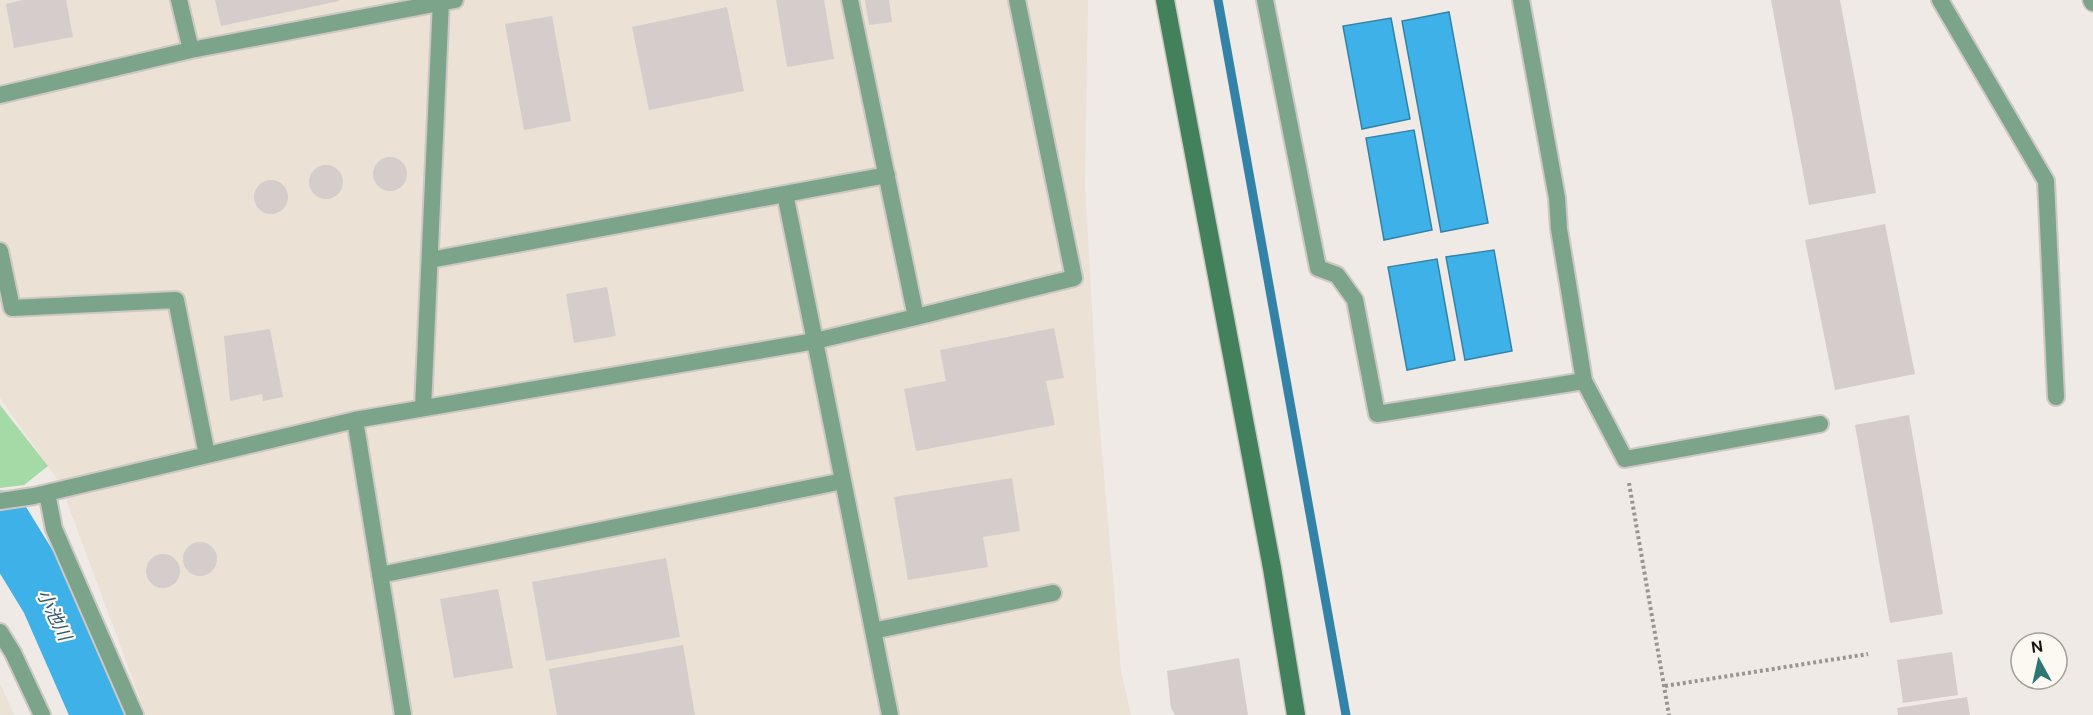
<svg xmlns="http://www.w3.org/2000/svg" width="2093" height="715" viewBox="0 0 2093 715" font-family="'DM Sans','Noto Sans JP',sans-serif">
	<rect width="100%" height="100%" fill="#efeae5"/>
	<path fill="#ebe1d5" d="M0 0H1088L1085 187 1097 394 1121 671 1131 715H146L60 483 0 398Z
		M0 683 14 715H0Z"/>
	<path fill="#a4daa5" d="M0 405 48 466 24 485 0 488Z"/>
	<path fill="#3eb2e8" stroke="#3383a8" stroke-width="1.5" d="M1449 12 1488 223 1441 232 1402 21Z
		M1391 18 1410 119 1362 129 1343 26Z
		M1414 130 1432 230 1384 240 1366 138Z
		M1494 250 1512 351 1465 360 1446 257Z
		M1437 259 1455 360 1407 370 1388 267Z"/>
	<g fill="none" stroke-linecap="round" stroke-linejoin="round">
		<path stroke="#3383a8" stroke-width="9" d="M1218 0 1346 715"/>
		<path stroke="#3eb2e8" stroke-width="57" d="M0 519 49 599 100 715"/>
	</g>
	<path fill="#d5cccc" d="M23 0H66L73 37 14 48 6 4Z
		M215 0H339V1L221 26Z
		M776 0H824L834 59 787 67Z
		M865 0H889L892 22 869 25Z
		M1771 0H1840L1876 193 1809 205Z
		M727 7 744 91 649 110 632 27Z
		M552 16 571 121 524 130 505 24Z
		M373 174a17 17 0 1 1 34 0a17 17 0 1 1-34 0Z
		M309 182a17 17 0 1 1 34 0a17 17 0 1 1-34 0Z
		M254 197a17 17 0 1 1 34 0a17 17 0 1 1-34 0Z
		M1885 224 1915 374 1835 390 1805 240Z
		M607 287 616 336 574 343 566 294Z
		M1054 328 1064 378 1046 381 1055 425 916 451 904 389 946 381 940 350Z
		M270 329 283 397 263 401 262 394 230 401 224 336Z
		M1909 415 1943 614 1890 623 1855 425Z
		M1012 478 1020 531 983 537 988 567 908 580 894 497Z
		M183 559a17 17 0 1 1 34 0a17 17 0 1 1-34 0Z
		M146 571a17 17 0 1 1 34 0a17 17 0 1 1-34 0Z
		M666 558 680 637 546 661 532 582Z
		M498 589 513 668 454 678 440 599Z
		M683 645 695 715H557L549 669Z
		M1952 652 1958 695 1903 703 1897 660Z
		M1239 658 1248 715H1175L1171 708 1167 671Z
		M1967 697 1970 715H1898L1897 708Z"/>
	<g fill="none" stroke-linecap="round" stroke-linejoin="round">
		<g stroke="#cdc8c4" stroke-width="20">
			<path id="lane" d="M850 0 916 317 1074 278 1017 0
				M1265 0 1318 268 1337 275 1355 300 1377 414 1584 381 1559 229 1557 198 1521 0
				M1940 0 2046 181 2056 397
				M191 50 455 0
				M0 95 191 50 179 0
				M785 194 815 341 916 317
				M0 251 12 308 176 300 207 455
				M430 260 887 175
				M1584 381 1625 459 1820 424
				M423 408 441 0
				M355 420 403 715
				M47 493 54 529 135 715
				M0 501 34 496 355 420 815 341 890 715
				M380 575 843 481
				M873 631 1053 593
				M0 632 13 653 42 715"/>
		</g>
		<g stroke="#cdc8c4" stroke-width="21">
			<path id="street" d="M2092 0 2093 2"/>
		</g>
		<g stroke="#cdc8c4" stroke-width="21">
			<path id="secondary" d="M1165 0 1272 568 1296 715"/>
		</g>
		<path stroke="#999591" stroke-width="4" stroke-dasharray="3 3" stroke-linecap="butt" d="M1629 483 1669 715
			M1665 686 1868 654"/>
		<use href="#lane" stroke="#7ca48a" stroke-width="16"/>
		<use href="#street" stroke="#7ca48a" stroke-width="18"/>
		<use href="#secondary" stroke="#43815c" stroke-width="18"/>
	</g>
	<g text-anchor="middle" stroke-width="4.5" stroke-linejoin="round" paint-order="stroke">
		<g font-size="18" font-style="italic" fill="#2b5970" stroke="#fcf8f2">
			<text transform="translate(54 615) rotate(64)" y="6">小池川</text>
		</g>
	</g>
	<g transform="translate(2039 661) rotate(352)"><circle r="28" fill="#fcf8f2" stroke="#a19e99" stroke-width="1.5"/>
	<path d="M0-4.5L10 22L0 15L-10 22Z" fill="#2d7675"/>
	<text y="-9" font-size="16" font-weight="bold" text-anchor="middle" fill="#181614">N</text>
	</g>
</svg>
